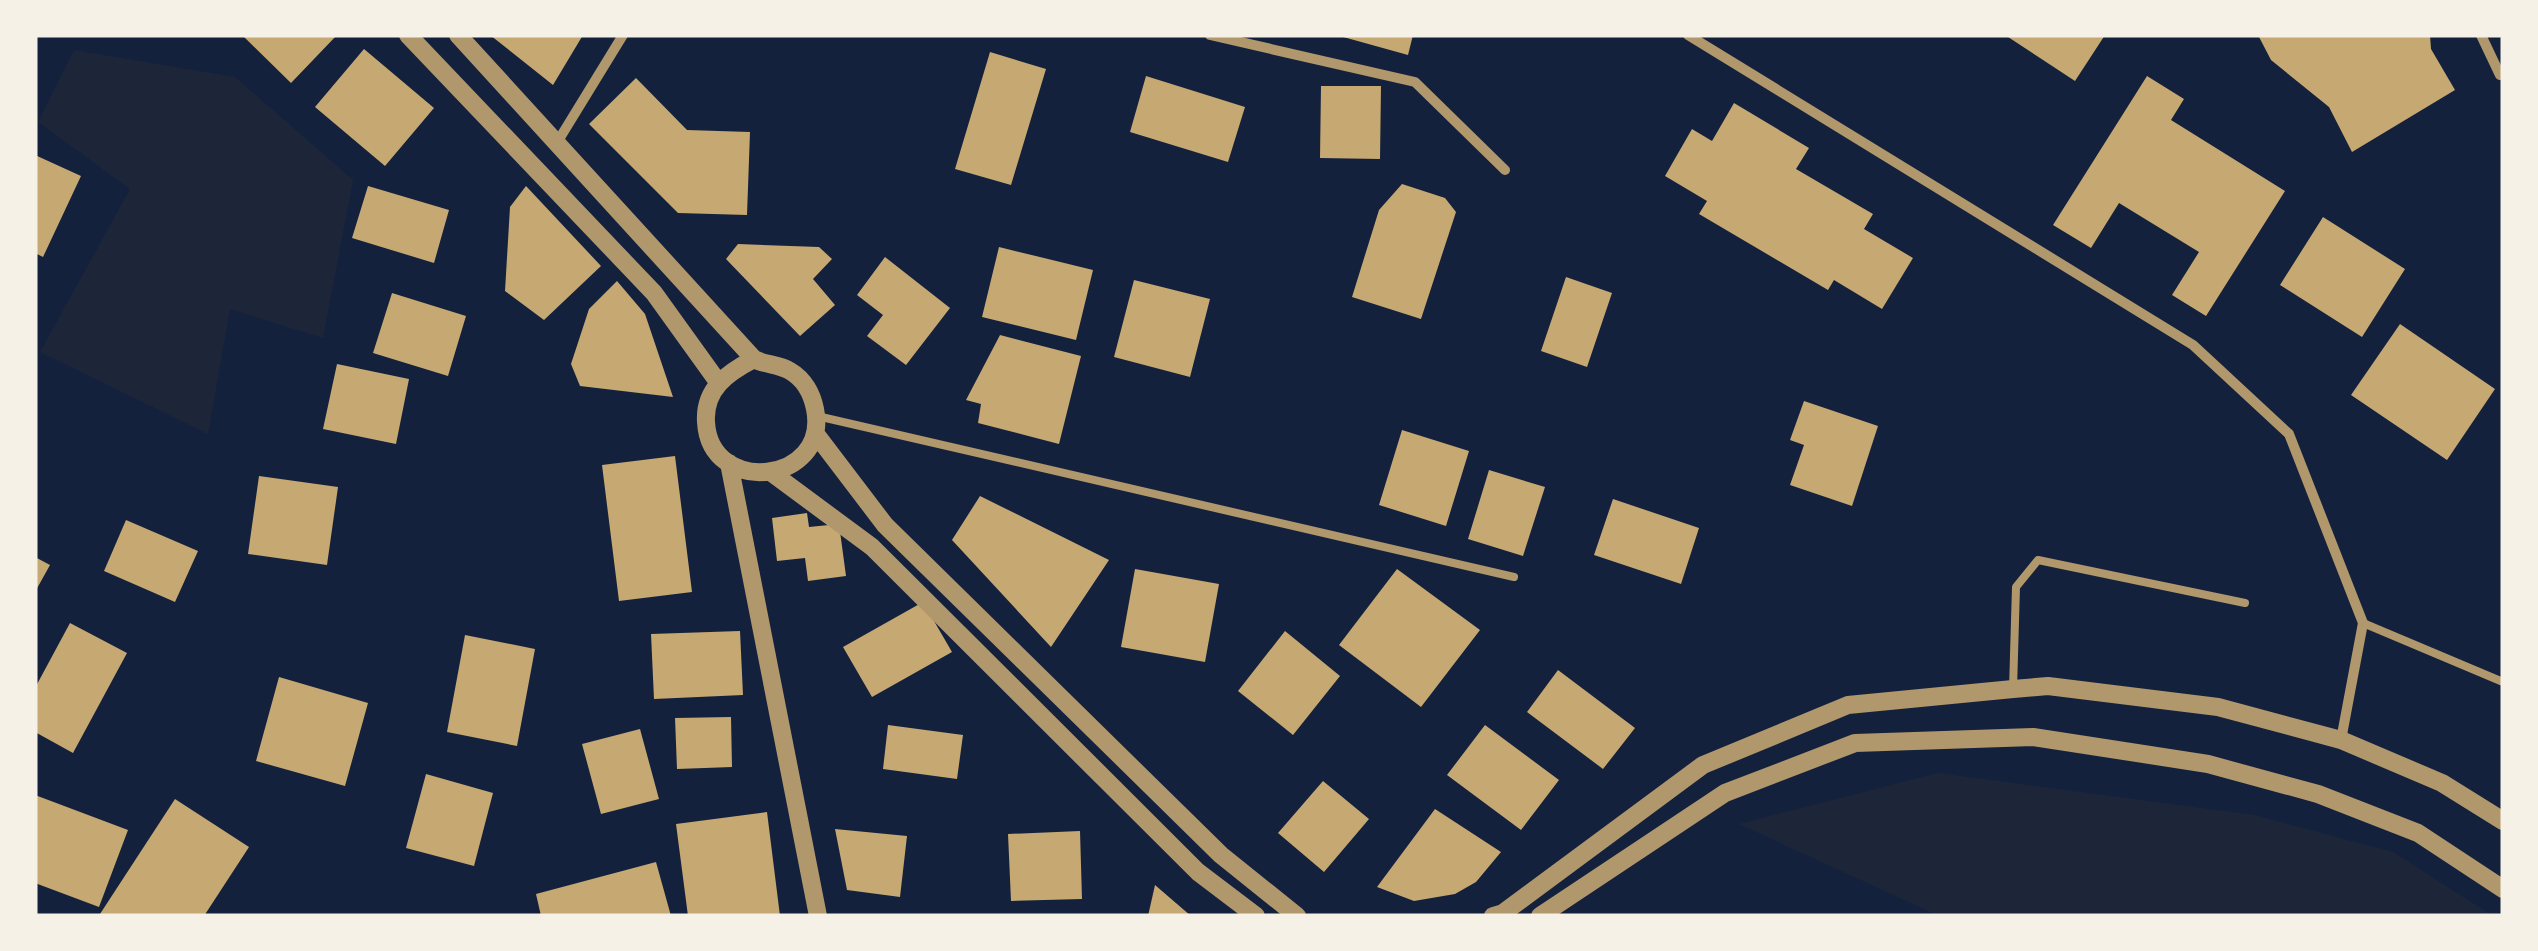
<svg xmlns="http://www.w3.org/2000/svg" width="2538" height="951" viewBox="0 0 2538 951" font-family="Cabin,sans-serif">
	<rect width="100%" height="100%" fill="#14213d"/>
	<path fill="#1d2539" d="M74 50 235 77 353 180 323 338 230 309 208 434 40 352 130 189 38 122Z
		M1938 773 2254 815 2393 852 2493 916H1939L1739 824Z"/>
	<path fill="#c6a872" d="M242 35H337L291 83Z
		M490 35H583L553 85Z
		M1336 35H1413L1408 55Z
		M2005 35H2105L2075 81Z
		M2258 35H2430L2431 49 2455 90 2352 152 2329 107 2271 60Z
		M364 49 434 108 385 166 315 107Z
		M990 52 1046 69 1011 185 955 169Z
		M1146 76 1245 107 1228 162 1130 132Z
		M2147 76 2184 99 2171 120 2285 191 2206 316 2172 295 2199 252 2119 203 2091 248 2053 225Z
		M636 78 687 130 750 132 747 215 678 213 589 124Z
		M1321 86H1381L1380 159 1320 158Z
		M1734 103 1809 148 1796 169 1873 214 1864 229 1913 258 1882 309 1834 280 1828 290 1699 214 1707 201 1665 176 1692 129 1712 141Z
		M35 155 81 176 43 257 35 253Z
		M1402 184 1445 198 1456 212 1421 319 1352 297 1379 210Z
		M368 186 449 210 434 263 352 238Z
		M526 186 601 266 544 320 505 291 510 207Z
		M2323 217 2405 269 2362 337 2280 285Z
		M738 244 819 247 832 259 813 279 835 305 800 336 726 259Z
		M999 247 1093 270 1076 340 982 317Z
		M885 257 950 308 906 365 867 336 883 315 857 295Z
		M1566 277 1612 293 1587 367 1541 351Z
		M1134 280 1210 299 1190 377 1114 357Z
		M617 281 645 314 673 397 580 386 571 364 589 309Z
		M392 293 466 316 448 376 373 353Z
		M2400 324 2495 389 2447 460 2351 395Z
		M1000 335 1081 356 1059 444 978 423 981 404 966 400Z
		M337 364 409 379 396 444 323 429Z
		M1804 401 1878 426 1852 506 1790 485 1804 445 1790 440Z
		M1402 430 1469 451 1446 526 1379 505Z
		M675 456 692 592 619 601 602 465Z
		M1489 470 1545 487 1523 556 1468 539Z
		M259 476 338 487 327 565 248 554Z
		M980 496 1109 560 1051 647 952 540Z
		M1613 499 1699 528 1681 584 1594 555Z
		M807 513 809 527 839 524 846 576 808 581 805 558 777 561 772 518Z
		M126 520 198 551 175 602 104 571Z
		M35 557 50 565 35 592Z
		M1135 569 1219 584 1205 662 1121 647Z
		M1397 569 1480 630 1421 707 1339 645Z
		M923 602 952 652 872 697 843 647Z
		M70 623 127 653 73 753 35 732V688Z
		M740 631 743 695 654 699 651 634Z
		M1285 631 1340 676 1293 735 1238 691Z
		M465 635 535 649 517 746 447 732Z
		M1558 670 1635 728 1603 769 1527 712Z
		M279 677 368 703 345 786 256 761Z
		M731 717 732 767 677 769 675 718Z
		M888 725 963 735 957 779 883 769Z
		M1485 725 1559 780 1521 830 1447 775Z
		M640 729 659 799 601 814 582 744Z
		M426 774 493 793 474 866 406 848Z
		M1323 781 1369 819 1324 872 1278 833Z
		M35 795 128 830 99 907 35 883Z
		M175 799 249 847 204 916H103L100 914Z
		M1435 809 1501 852 1476 882 1455 894 1414 901 1377 887Z
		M767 812 780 916H688L676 824Z
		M835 829 907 836 900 897 847 890Z
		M1080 831 1082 899 1011 901 1008 834Z
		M656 862 671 916H541L536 894Z
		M1155 885 1191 916H1148Z"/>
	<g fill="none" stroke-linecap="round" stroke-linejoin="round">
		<path stroke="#b1986c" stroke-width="8" d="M817 416 1514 577
			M2363 623 2503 682
			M2013 689 2016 587 2038 560 2245 603"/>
		<path stroke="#b1986c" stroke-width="10" d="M1210 35 1415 82 1505 170
			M1688 35 2193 345 2289 434 2363 623 2341 740
			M2481 35 2500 75
			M558 141 623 35"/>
		<path stroke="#b1986c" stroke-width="18" d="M408 35 654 293 718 382
			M458 35 754 359
			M754 359C765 365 779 364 790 371 804 379 812 394 815 409 830 484 710 497 706 422 704 389 727 373 754 359Z
			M815 433 885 525 1221 855 1297 916
			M729 463 818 916
			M772 473 872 547 1198 872 1256 916
			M1493 916 1503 913 1703 765 1848 705 2013 689 2048 686 2218 707 2341 740 2442 783 2503 821
			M1540 916 1725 793 1855 743 2033 737 2208 764 2318 794 2418 833 2503 889"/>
	</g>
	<rect width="2538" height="951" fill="none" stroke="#f6f1e7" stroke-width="75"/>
</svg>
